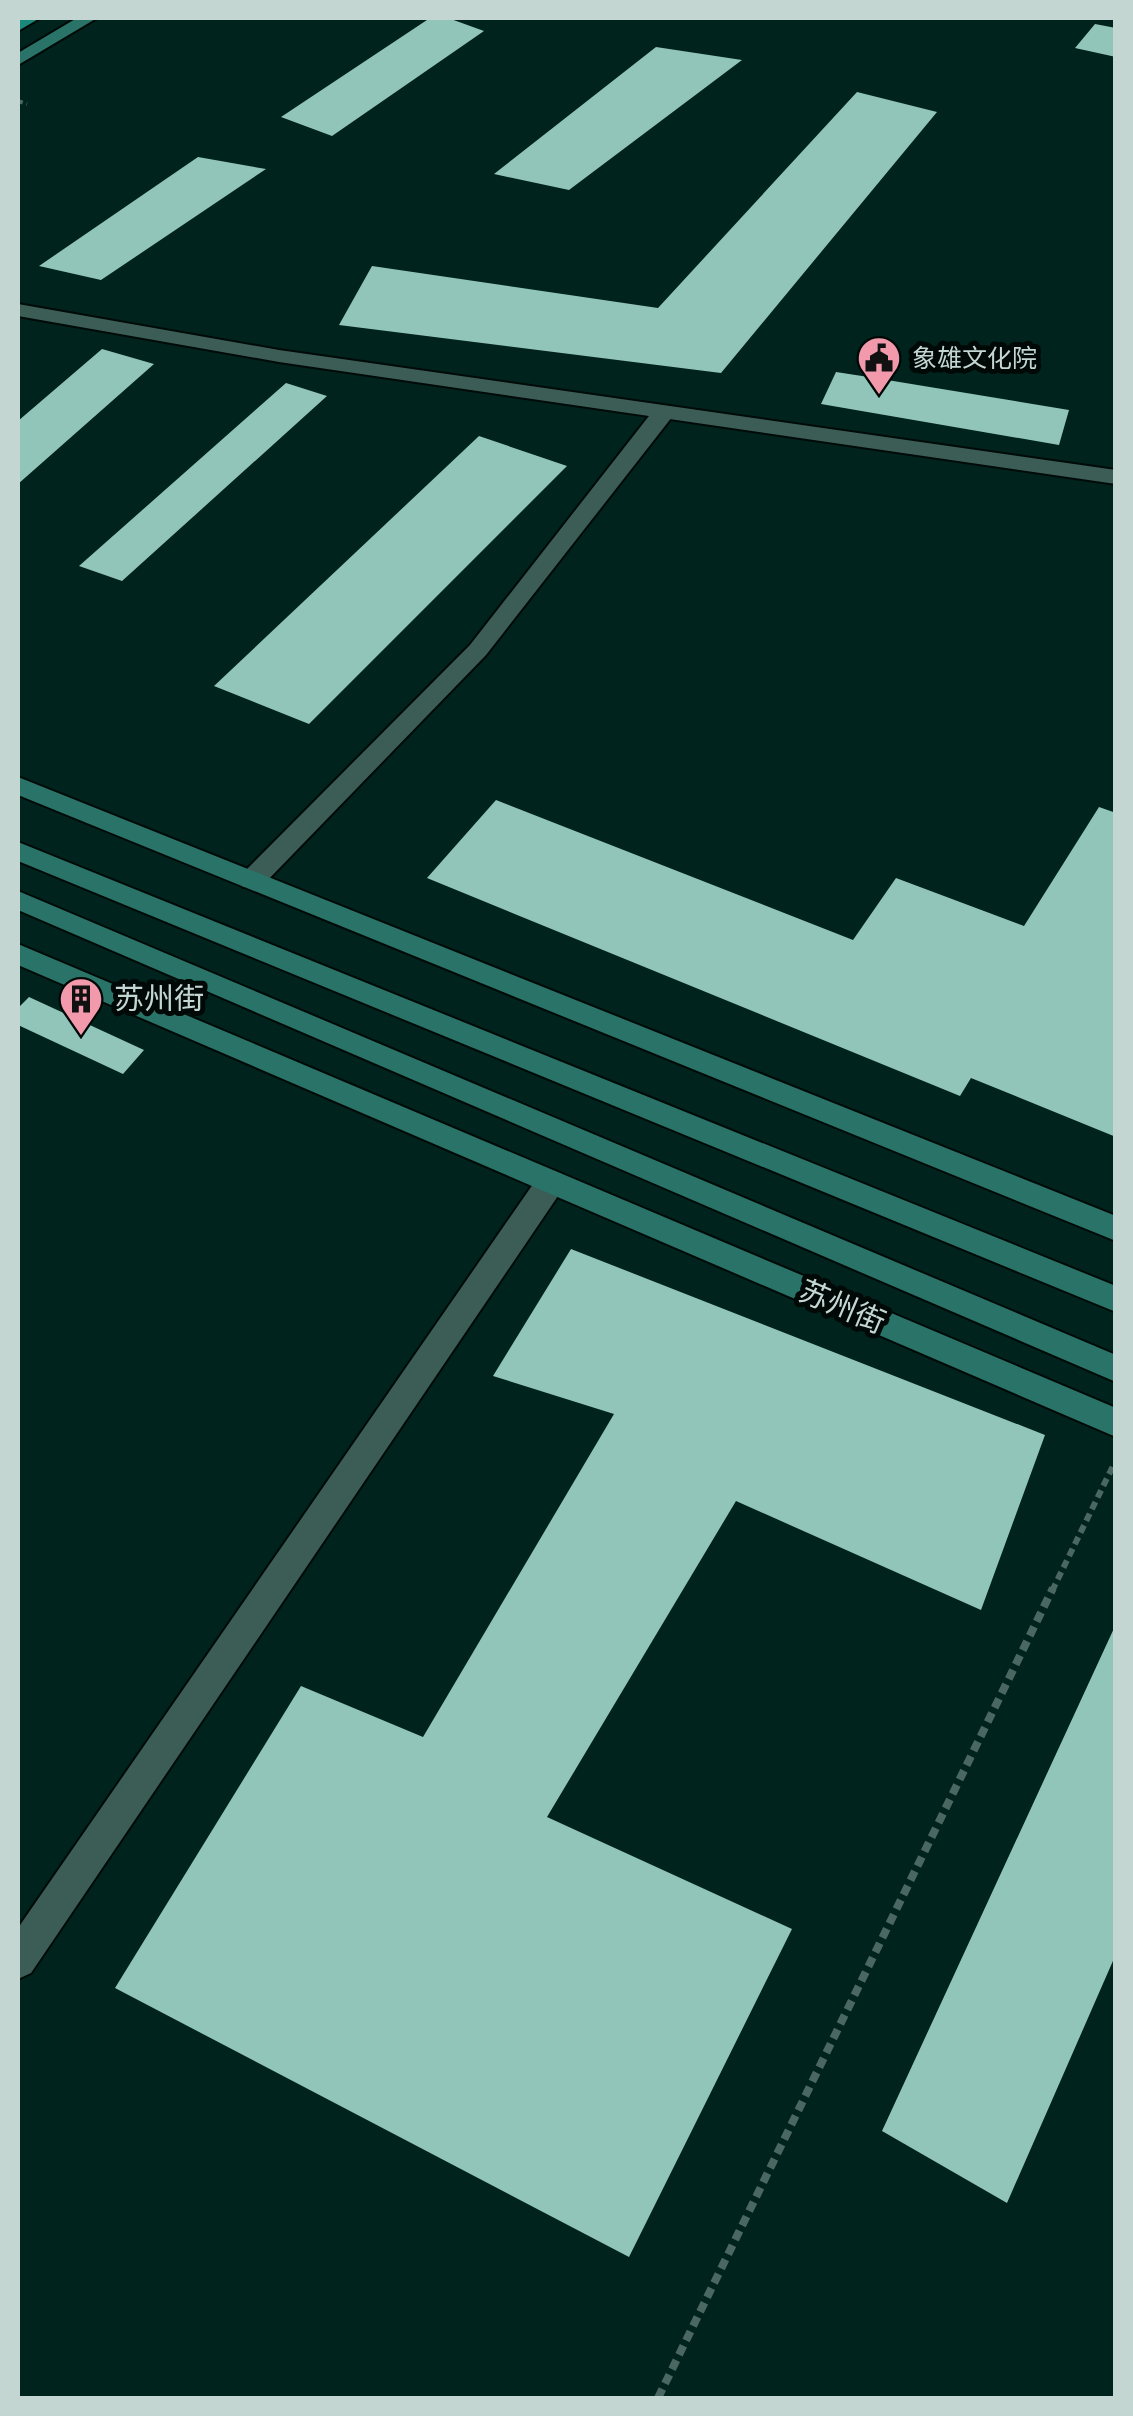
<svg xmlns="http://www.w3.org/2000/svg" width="1133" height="2416" viewBox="0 0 1133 2416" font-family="Lato,'Noto Sans SC',sans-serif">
	<rect width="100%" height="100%" fill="#00231d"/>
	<path fill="#91c5ba" d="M430 18H448L484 31 332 136 281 117Z
		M1095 24 1116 28V57L1075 48Z
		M656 47 742 60 569 190 494 174Z
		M857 92 937 112 721 373 339 325 372 266 658 308Z
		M198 157 266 169 101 280 39 266Z
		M102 349 154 364 18 484V421Z
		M836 372 875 378 1069 410 1059 445 821 404Z
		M286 383 327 396 122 581 79 566Z
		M479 436 567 466 309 724 214 686Z
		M496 800 853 940 896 878 1024 926 1099 807 1116 813V1137L971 1078 960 1096 427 878Z
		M29 997 144 1050 123 1074 18 1025V1008Z
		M571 1249 1045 1435 981 1610 736 1501 547 1817 792 1929 629 2257 115 1988 301 1686 423 1737 614 1414 493 1376Z
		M1116 1624V1954L1007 2203 882 2131Z"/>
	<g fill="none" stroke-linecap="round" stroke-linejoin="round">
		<g stroke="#000b08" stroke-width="4">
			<path id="lane" d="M664 406 672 407 675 412 672 417 486 655 261 887H243L239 880 243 873 470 645 656 407Z"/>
		</g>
		<g stroke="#000b08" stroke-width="4">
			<path id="street" d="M18 304 279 350 1116 470V484L279 362 18 316Z
				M551 1170 562 1174 566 1182 562 1190 31 1973 18 1979V1928L540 1174Z"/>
		</g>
		<g stroke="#000b08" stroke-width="4">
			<path id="secondary" d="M77 18H97L18 65V53Z
				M18 777 1116 1216V1241L18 795Z
				M18 842 1116 1286V1312L18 861Z
				M18 891 1116 1355V1382L18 910Z
				M18 944 1116 1408V1437L18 965Z"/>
		</g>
		<g stroke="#000b08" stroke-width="4">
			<path id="primary" d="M40 18 18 31 20 18Z"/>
		</g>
		<path stroke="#4a6762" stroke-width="4" stroke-dasharray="5 4" stroke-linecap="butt" d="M18 101 27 104"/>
		<path stroke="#4a6762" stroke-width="6" stroke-dasharray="8 5" stroke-linecap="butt" d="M1052 1591 1113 1466"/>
		<path stroke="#4a6762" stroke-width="8" stroke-dasharray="10 6" stroke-linecap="butt" d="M658 2398 1053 1588"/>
		<use href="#lane" fill="#3b5d56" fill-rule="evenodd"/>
		<use href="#street" fill="#3b5d56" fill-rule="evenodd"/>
		<use href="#secondary" fill="#2a7368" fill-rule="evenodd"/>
		<use href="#primary" fill="#1a887a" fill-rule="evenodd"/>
	</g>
	<defs>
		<g id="civic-pin" transform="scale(2.25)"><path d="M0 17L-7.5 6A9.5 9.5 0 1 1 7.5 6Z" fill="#f29aac" stroke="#010907"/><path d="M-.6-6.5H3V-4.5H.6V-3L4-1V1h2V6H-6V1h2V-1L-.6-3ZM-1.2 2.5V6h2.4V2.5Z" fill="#111"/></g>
		<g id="building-pin" transform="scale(2.25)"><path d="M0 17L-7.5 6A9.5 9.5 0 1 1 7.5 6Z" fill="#f29aac" stroke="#010907"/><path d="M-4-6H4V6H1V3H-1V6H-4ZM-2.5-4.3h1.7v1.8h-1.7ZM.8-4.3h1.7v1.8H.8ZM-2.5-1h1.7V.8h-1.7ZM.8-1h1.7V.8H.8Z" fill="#111"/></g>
	</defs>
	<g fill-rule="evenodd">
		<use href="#civic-pin" x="879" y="358"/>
		<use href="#building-pin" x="81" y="999"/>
	</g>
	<g text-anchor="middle" stroke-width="10" stroke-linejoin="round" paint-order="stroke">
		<g font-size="25" fill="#c3d6d2" stroke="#010907" text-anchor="start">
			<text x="912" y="367">象雄文化院</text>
		</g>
		<g font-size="30" fill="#c3d6d2" stroke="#010907" text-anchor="start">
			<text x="114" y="1009">苏州街</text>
		</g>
		<g font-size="30" fill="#c3d6d2" stroke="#010907">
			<text transform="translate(842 1307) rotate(23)" y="10">苏州街</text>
		</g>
	</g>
	<rect width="1133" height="2416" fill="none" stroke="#c3d6d2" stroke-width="40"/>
</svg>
